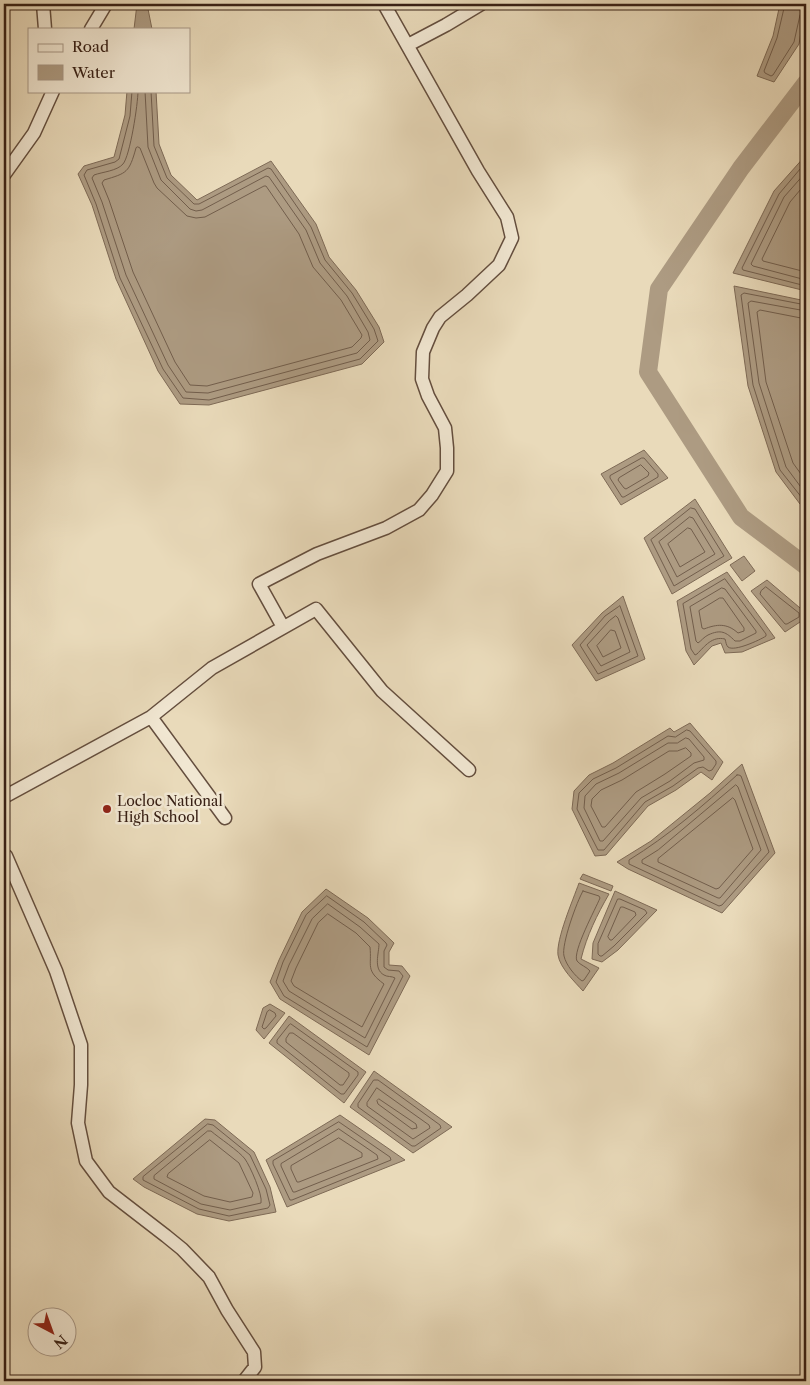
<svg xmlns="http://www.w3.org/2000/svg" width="810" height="1385" viewBox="0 0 810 1385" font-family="'Libre Caslon Text',serif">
	<rect width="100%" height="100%" fill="#e9daba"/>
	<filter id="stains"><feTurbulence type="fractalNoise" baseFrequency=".004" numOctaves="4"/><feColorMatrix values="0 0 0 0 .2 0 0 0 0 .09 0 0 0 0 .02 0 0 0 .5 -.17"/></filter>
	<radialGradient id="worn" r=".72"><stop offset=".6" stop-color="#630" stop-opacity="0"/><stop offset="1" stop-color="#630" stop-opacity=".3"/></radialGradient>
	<path fill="#ad9b82" stroke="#7e6a56" d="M137 4H147L152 29H134Z
		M780 4H806L799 44 774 82 757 76 773 36Z
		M127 91H156L159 144 171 175 197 200 271 161 316 224 329 257 356 290 379 327 384 342 362 364 209 405 180 404 158 371 116 279 92 205 78 174 84 166 114 157 125 115Z
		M806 155V291L733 273 774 191Z
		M734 286 806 301V509L800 504 776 472 748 386Z
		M644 450 668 478 621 505 601 474Z
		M695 499 732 558 672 594 644 538Z
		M744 556 755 571 742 581 730 565Z
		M727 572 775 638 742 652 725 653 721 643 712 646 694 665 686 651 677 601Z
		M767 580 806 613V618L785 632 751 591Z
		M623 596 645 659 596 681 572 645 602 613Z
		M690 723 723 762 712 780 701 772 676 790 648 806 606 855 595 856 572 809 574 791 589 775 613 763 670 728 674 732Z
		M742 764 775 853 722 913 628 869 617 862 651 841 710 793Z
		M583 874 613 886 611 891 580 879Z
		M579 883 609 894C597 915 587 935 581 959L599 968 583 991C575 982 560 968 558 955 556 939 573 900 579 883Z
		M326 889 368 918 394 943 389 952V965L402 966 410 976 369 1055 280 999 270 982 279 960 302 912Z
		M615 891 657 910 618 950 602 962 592 959 593 943Z
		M270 1004 285 1013 264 1039 256 1030 263 1008Z
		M289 1016 366 1072 344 1103 269 1043Z
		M374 1071 452 1127 413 1153 350 1107Z
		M340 1115 405 1160 287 1207 266 1160Z
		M205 1119 215 1120 254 1152 270 1187 276 1212 229 1221 197 1214 144 1187 133 1179Z"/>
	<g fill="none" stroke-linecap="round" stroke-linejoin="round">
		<path stroke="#725e4c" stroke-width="1" d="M785 4 777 38 764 71 765 73 771 76 773 75 794 42 800 15 802 12H806
			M132 91 130 116 119 159 115 162 87 170 84 175 96 204 120 278 163 369 183 398 209 400 360 359 378 341 374 329 352 293 325 260 311 227 271 169 268 168 199 204H194L167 178 154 146 151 91
			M138 91C138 104 130 156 123 164 117 171 102 172 94 175L92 178 102 202 126 275 168 365 186 392 208 393 357 353 370 340 368 332 347 296 320 263 306 230 269 177 266 176 202 210 196 211 190 209 161 180 148 147 145 91
			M138 147 140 148 154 183 157 188 187 216 196 218 205 217 264 186H266L299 234 313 267 341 300 362 335 361 338 352 347 207 386 190 385 175 362 133 272 109 200 102 183 104 180C127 173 129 173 136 148Z
			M806 162 779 194 742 268 743 270 806 286
			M806 172 784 197 751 264 753 266 806 280
			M806 183 790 202 762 259 763 261 806 272
			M806 305 744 293 741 295 753 385 780 470 806 503
			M806 311 751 301 748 303 759 383 786 467 806 494
			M806 319 760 310 757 312 766 382 793 463 806 481
			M642 458H644L658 474V477L624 497H622L610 478V476Z
			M641 465 649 473 648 476 626 489 624 488 618 480 619 478Z
			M691 508 695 509 724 556 674 586 651 540Z
			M690 517 693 518 715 554 677 577 659 542Z
			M688 528 691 529 705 552 680 567 668 544Z
			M725 579 766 634V636C760 640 734 652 728 647 726 645 726 642 725 639 712 636 705 646 697 654L695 655 691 649 683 604Z
			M766 587 799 613V617L787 624H785L760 594 761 591Z
			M722 588 725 589 756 631V633L740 641H735C726 632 721 629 708 635 704 637 701 641 698 643L696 641 690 607Z
			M720 598H723L744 628V631L738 633C727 623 717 624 704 629L702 628 699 611Z
			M620 606 638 656 598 674 580 645 605 616 618 607Z
			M616 616 618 618 630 652 601 666 587 645 609 621Z
			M611 630 615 631 621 648 603 657 597 646Z
			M687 730 690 731 716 761V764L712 770 709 771 703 767 698 768 673 786 645 802 604 850H598L577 809 579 793 593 779 616 768 668 736 675 737Z
			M686 738 689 739 704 757V760L694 763 670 781 641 798 603 841H600L584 808 585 796 596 784 619 773 668 743H677Z
			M686 748 691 753V756L665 774 636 792 605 827H602L591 806 592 799 601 790 622 780 669 751H677Z
			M737 775H739L741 776 769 852 722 905 719 906 629 864V860C668 836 703 806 737 775Z
			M736 785 738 787 761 850 720 898H718L642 863V860L658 850Z
			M733 798 735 800 753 849 719 888 716 889 658 862V859Z
			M583 891 599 896 600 898C596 908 572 952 577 961 580 965 587 967 590 971L584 980 582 981C575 976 566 965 564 956 561 945 577 901 583 891Z
			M327 896 364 922 386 943 387 945 384 951V967L388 970 399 971 403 976 367 1047 284 996 276 982 283 962 306 915Z
			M618 899H620L645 910 647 913 614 946 602 956H600L598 954V944Z
			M328 904 360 927 379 944C379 953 373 969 384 975 387 977 392 976 395 978L365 1038 289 991 283 981 289 965 312 919Z
			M621 907H623L635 912 636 915 612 940H610L608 937Z
			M328 914 356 933 370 947C372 966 365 970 384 984L362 1027 294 986 291 981 296 968 318 923Z
			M270 1010 275 1013 276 1016 266 1028 264 1029 262 1027 267 1012Z
			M291 1024 358 1072V1075L344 1094H341L277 1043V1040L289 1025Z
			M290 1033H293L349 1073V1076L343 1085H340L286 1042V1039Z
			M374 1080H378L440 1125 441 1128 415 1146H412L358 1107V1104Z
			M377 1088 429 1125 430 1128 413 1139 367 1106V1103Z
			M379 1099 416 1124 417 1128 412 1129 378 1104 377 1101Z
			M339 1122 390 1157 391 1160 292 1200H290L273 1164V1161Z
			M208 1124 213 1125 250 1155 266 1189 270 1205 268 1208 229 1216 199 1209 143 1180V1177Z
			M339 1129 377 1155 378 1159 295 1192H293L281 1166V1164Z
			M208 1131H211C219 1138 239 1151 245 1159 250 1166 263 1195 261 1203L230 1210 201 1204 154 1179V1176Z
			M339 1138 362 1153V1157L299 1182H297L291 1169V1166Z
			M210 1140 239 1163 253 1193 252 1197 230 1202 204 1196 167 1177 168 1174Z"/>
		<path stroke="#ad9b82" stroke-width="18" d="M806 83 741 168 659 289 648 372 741 517 806 566"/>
		<g stroke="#644e3e" stroke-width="15">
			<path id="minor" d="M43 4 45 29
				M91 29 106 4
				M408 45 446 25 481 4
				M4 175 34 133 53 91
				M283 627 259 584 317 554 386 528 419 510 432 495 447 471V448L445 428 428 396 422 379 423 352 433 328 440 317 467 295 499 265 512 238 507 217 478 171 384 4
				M151 717 225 818
				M4 797 151 717 212 668 316 609 382 691 469 770
				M4 858 6 856 56 971 81 1045V1085L78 1123 86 1161 109 1192 166 1236 182 1249 209 1277 227 1310 254 1352 255 1367 244 1381"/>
		</g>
		<use href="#minor" stroke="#f1e7d2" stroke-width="12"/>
	</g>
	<circle fill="#8f2418" stroke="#f1e7d2" stroke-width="2" cx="107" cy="809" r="5"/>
	<g text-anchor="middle" stroke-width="5" stroke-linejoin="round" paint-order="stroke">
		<g font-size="14" fill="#382015" stroke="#f1e7d2" text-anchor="start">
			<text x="117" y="806">Locloc National<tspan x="117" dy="16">High School</tspan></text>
		</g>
	</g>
	<rect width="810" height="1385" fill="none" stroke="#e9daba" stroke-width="20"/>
	<rect x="5" y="5" width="800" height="1375" fill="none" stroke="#382015" stroke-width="2.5"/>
	<rect x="10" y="10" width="790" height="1365" fill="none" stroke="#382015"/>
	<rect x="28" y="28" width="162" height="65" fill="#f1e7d2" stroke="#a79786"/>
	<rect x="38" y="44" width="25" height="8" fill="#f1e7d2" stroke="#a79786"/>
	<text x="72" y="52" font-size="15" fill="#382015">Road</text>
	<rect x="38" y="65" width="25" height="15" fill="#ad9b82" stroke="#a79786"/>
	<text x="72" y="78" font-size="15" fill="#382015">Water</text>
	<g transform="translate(52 1332) rotate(139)"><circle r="24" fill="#f1e7d2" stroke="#a79786"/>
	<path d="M0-4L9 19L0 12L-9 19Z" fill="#8f2418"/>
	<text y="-8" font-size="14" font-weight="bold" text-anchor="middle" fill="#382015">N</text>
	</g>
	<rect width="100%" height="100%" filter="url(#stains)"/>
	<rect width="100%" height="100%" fill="url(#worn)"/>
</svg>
